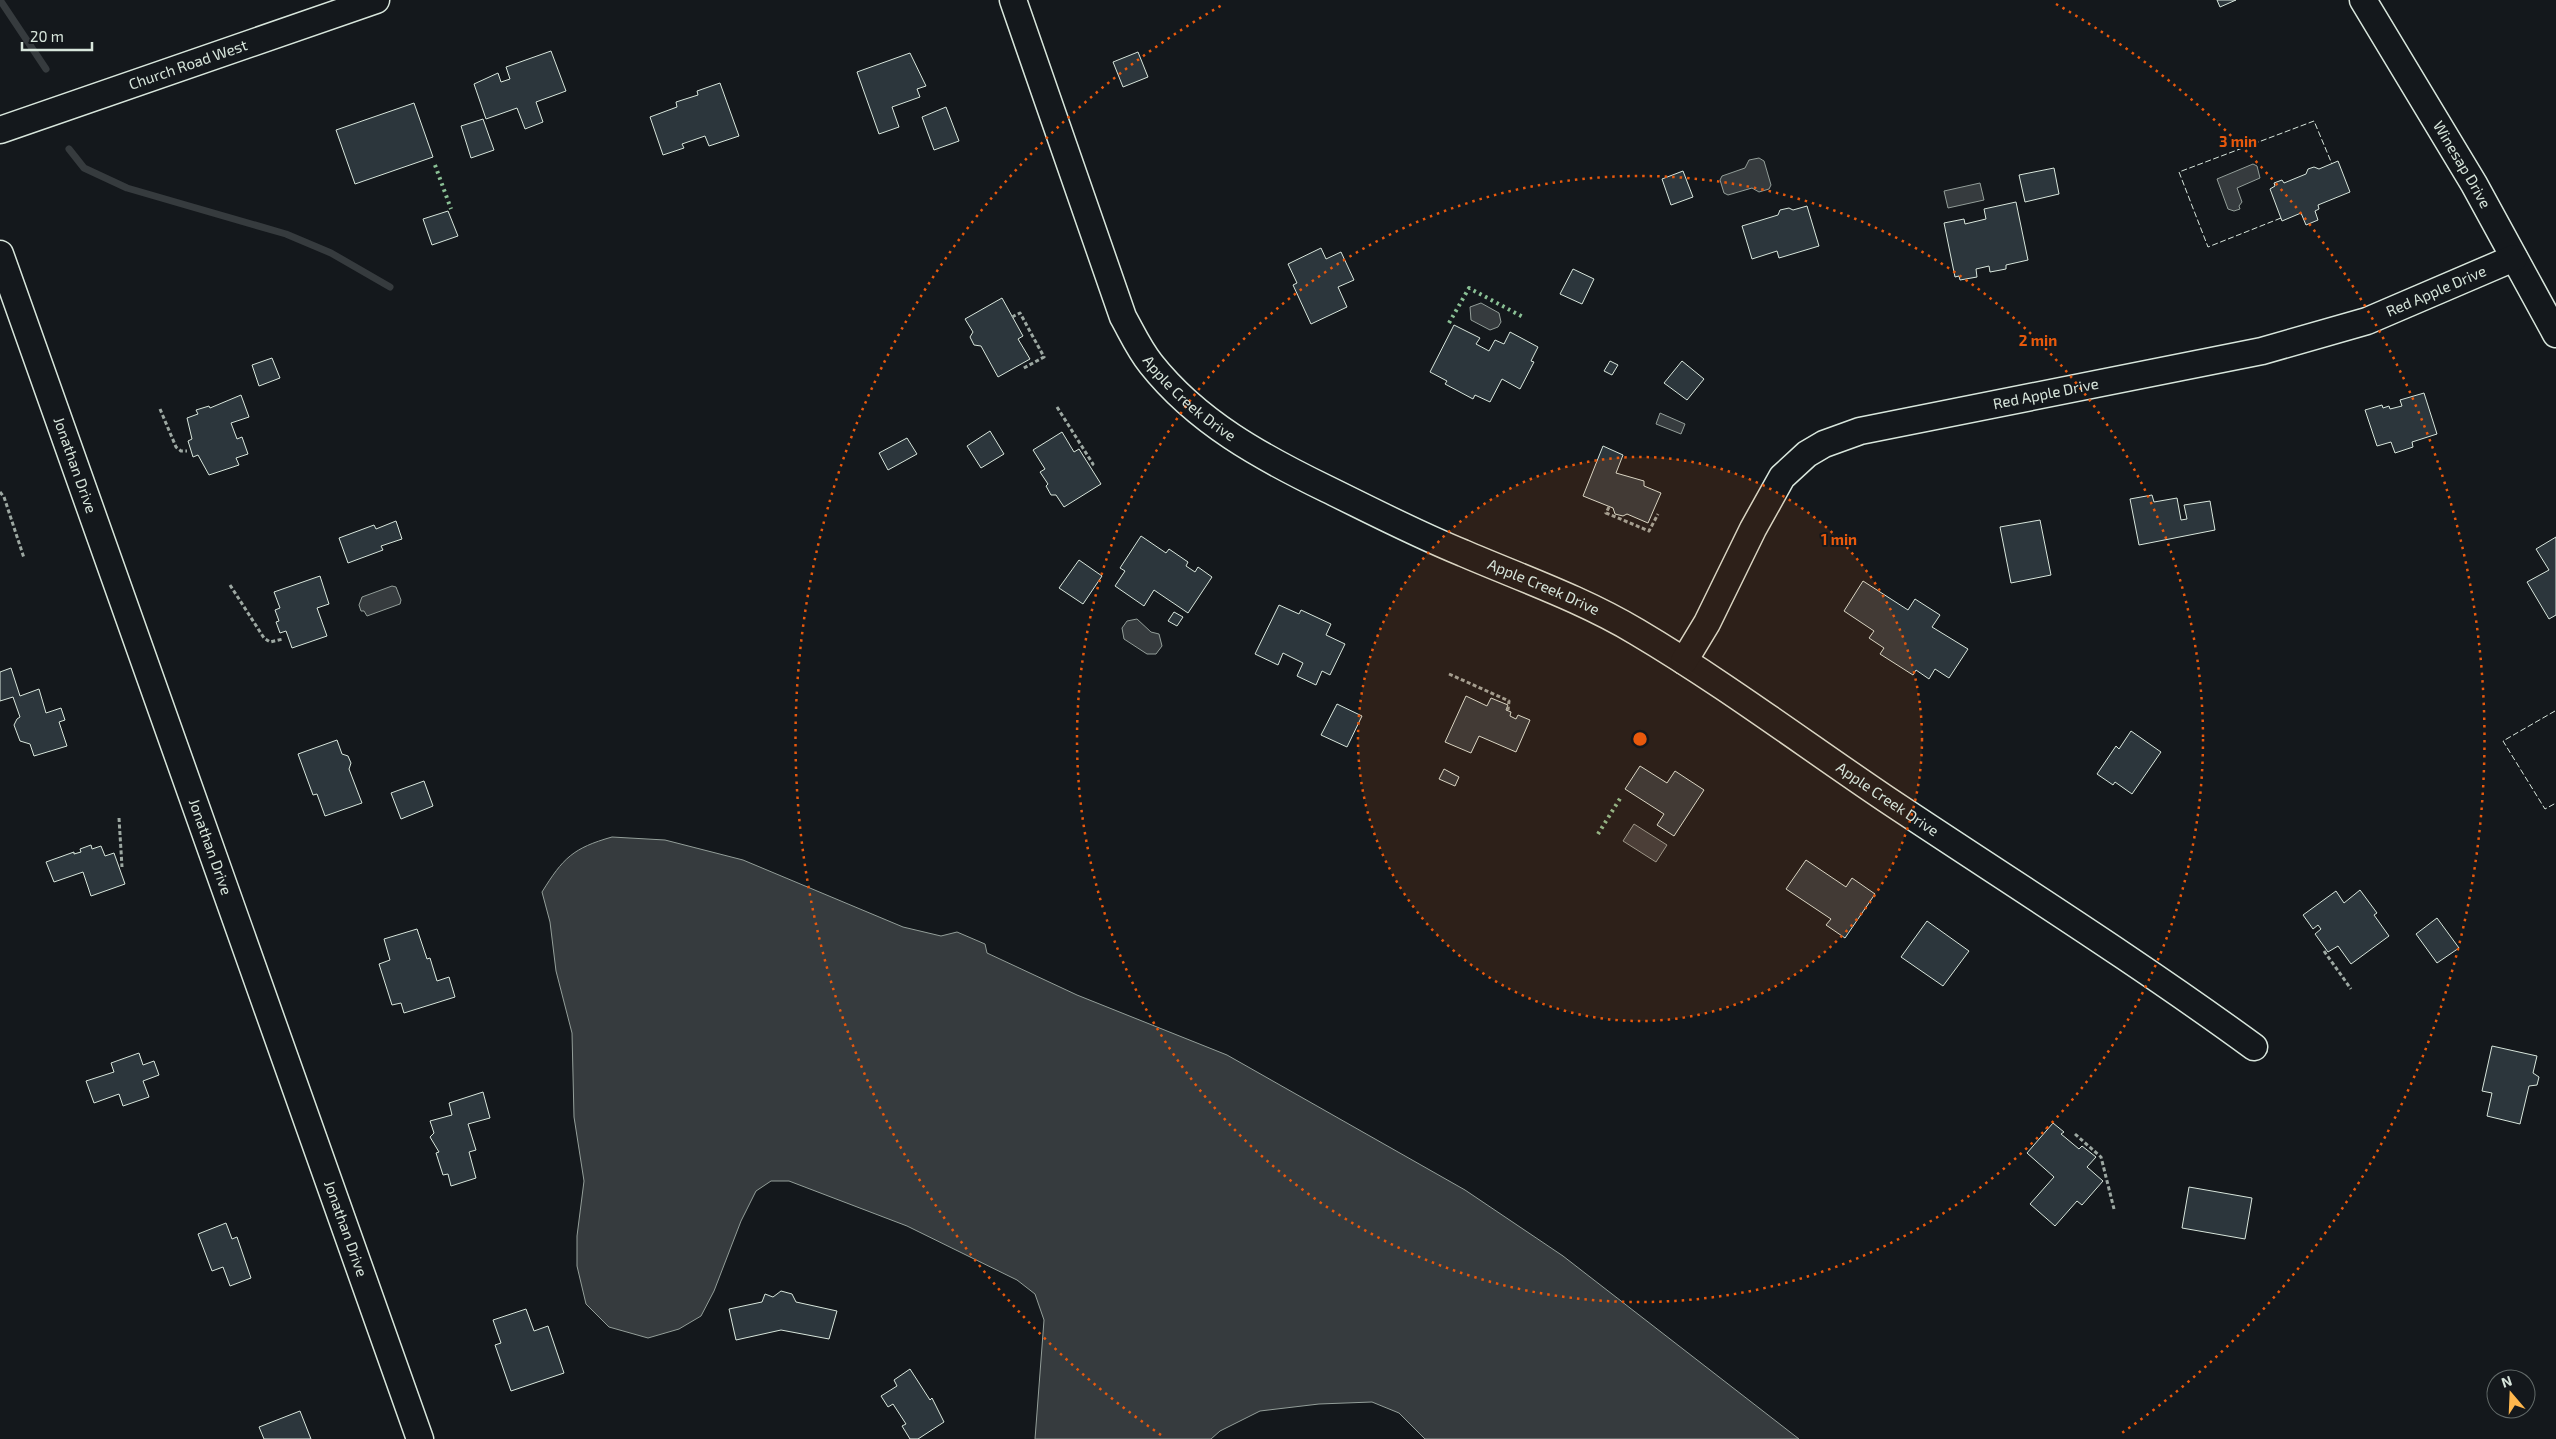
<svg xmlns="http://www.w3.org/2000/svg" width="2556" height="1439" viewBox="0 0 2556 1439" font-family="'Exo 2',sans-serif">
	<rect width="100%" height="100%" fill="#14181c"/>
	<path fill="#363b3e" stroke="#939e99" d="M1759 158 1764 161 1771 185 1769 189 1759 192 1752 188 1728 195 1724 193 1720 180 1722 176 1745 168 1749 160Z
		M2253 164 2257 166 2260 178 2237 188 2242 202 2239 206 2240 209 2234 211 2228 209 2217 179Z
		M1980 183 1984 200 1948 208 1944 191Z
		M1481 303 1499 313 1501 322 1498 327 1490 330 1471 320 1470 307Z
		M1660 413 1685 424 1681 434 1656 424Z
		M392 586 396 587 401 600 400 604 367 616 364 611H361L359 605 362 597Z
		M1137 619 1151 632 1159 634 1162 646 1156 654H1147L1124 639 1122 628 1127 621Z
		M1634 824 1667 845 1656 862 1623 841Z
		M612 837 665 840 743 860 903 927 941 936 957 932 985 944 987 953 1077 995 1227 1055 1465 1190 1563 1256 1799 1439H1425L1399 1413 1372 1402 1319 1404 1260 1411 1220 1431 1211 1439H1035L1044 1320 1035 1294 1017 1280 907 1226 789 1181H771L756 1191 741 1221 714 1291 701 1316 679 1329 648 1338 609 1327 586 1304 577 1266V1236L584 1181 574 1117 572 1033 556 971 550 922 542 892C563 858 573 848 612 837Z"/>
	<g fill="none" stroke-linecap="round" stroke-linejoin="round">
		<path stroke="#363b3e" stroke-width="7" d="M0 0 46 69
			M69 149 84 168 127 188 286 234 331 253 390 287"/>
	</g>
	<path fill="#2c363c" stroke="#d8e6dc" d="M2217 0H2236L2220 7Z
		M551 51 566 91 536 102 543 122 525 129 517 108 486 119 474 84 498 73 501 82 510 79 506 67Z
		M1138 52 1148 77 1123 87 1113 62Z
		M910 53 926 86 917 89 920 97 892 107 899 127 879 134 857 72Z
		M720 83 739 136 709 146 705 136 682 144 684 148 663 155 650 117 677 107 676 102 698 95 697 91Z
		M414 103 433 157 355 184 336 130Z
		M946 107 959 141 934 150 922 117Z
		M483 119 494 150 471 158 461 126Z
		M2338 161 2350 192 2318 205 2319 209 2315 211 2318 220 2306 225 2301 213 2282 221 2270 189 2275 186 2274 183 2282 180 2284 183 2306 174 2308 169 2314 167 2319 169Z
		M2054 168 2059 194 2025 202 2019 175Z
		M1683 171 1693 197 1671 205 1662 179Z
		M2016 202 2028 260 2006 265V269L1990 272 1989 266 1976 269 1977 277 1960 280 1959 276 1955 277 1944 223 1964 219 1965 224 1986 219 1984 209Z
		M1807 206 1819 246 1779 258 1777 251 1752 259 1742 226 1778 215 1780 210 1789 208 1793 210Z
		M448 211 458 236 432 245 423 219Z
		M1321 248 1326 259 1341 252 1354 280 1338 287 1347 307 1311 324 1293 285 1297 283 1288 264Z
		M1573 269 1594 279 1582 304 1560 294Z
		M1002 298 1023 336 1018 339 1030 359 998 377 981 346 974 345 970 337 973 332 965 319Z
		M1454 325 1480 338 1476 344 1489 351 1495 340 1504 344 1510 332 1538 347 1531 361 1534 362 1520 389 1502 379 1490 402 1475 395 1473 399 1445 384 1447 381 1430 372Z
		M272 358 280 378 259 386 252 365Z
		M1610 361 1618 365 1612 375 1604 371Z
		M1682 361 1704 379 1687 400 1664 383Z
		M2424 393 2437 434 2412 442 2413 447 2395 453 2391 442 2377 446 2365 410 2382 405 2383 408 2389 406 2390 409 2402 406 2400 400Z
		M241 395 249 417 231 423 237 439 242 437 248 454 236 458 239 465 209 475 198 455 193 457 188 441 192 439 187 418 198 414 196 410 209 406 210 408Z
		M990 431 1004 454 981 468 967 446Z
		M1062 432 1074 452 1079 449 1101 484 1064 507 1056 495H1051L1046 486 1048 484 1040 472 1045 469 1033 450Z
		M907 438 917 454 888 470 879 453Z
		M1603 446 1623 455 1616 473 1644 481V486L1661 493 1648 523 1627 514 1623 516 1615 514 1613 508 1583 496Z
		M2152 495 2154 502 2177 498 2181 520 2187 519 2184 505 2210 501 2215 530 2139 545 2130 499Z
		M2040 520 2051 575 2011 583 2000 527Z
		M396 521 402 539 381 546 383 550 348 563 339 538 374 525 376 529Z
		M1141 536 1166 553 1169 549 1188 562 1186 566 1195 572 1198 567 1212 577 1188 613 1154 590 1144 606 1115 586 1125 571 1120 568Z
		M2556 537V615L2549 619 2527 582 2549 570 2536 549Z
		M1079 560 1102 576 1083 604 1059 588Z
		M320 576 329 604 317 608 327 636 292 648 286 631 280 633 276 622 279 621 275 610 280 608 274 592Z
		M1863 581 1908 610 1915 599 1940 615 1932 627 1968 649 1949 678 1935 669 1929 679 1916 670 1913 675 1880 654 1884 648 1869 638 1874 631 1844 611Z
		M1279 605 1299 614 1301 610 1331 624 1326 635 1345 644 1330 675 1322 671 1316 685 1297 676 1303 663 1283 653 1278 665 1255 654Z
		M1174 612 1183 617 1177 626 1168 621Z
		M11 668 20 696 39 689 46 713 61 708 65 720 59 722 67 746 34 756 30 744 20 741 14 725 17 719 20 717 13 697 0 701V672Z
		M1466 696 1487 706 1491 698 1508 705 1506 710 1511 712 1510 716 1516 719 1518 715 1530 720 1516 752 1479 736 1471 753 1445 742Z
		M1337 704 1362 716 1347 747 1321 735Z
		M2131 731 2161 752 2132 794 2115 782 2113 785 2097 774 2116 746 2119 749Z
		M337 740 342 754 348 756 351 763 349 769 362 803 325 816 317 794 313 795 298 754Z
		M1640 766 1667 783 1675 771 1704 790 1674 836 1657 825 1664 814 1625 789Z
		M1444 769 1459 777 1455 786 1439 779Z
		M424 781 433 806 401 819 391 793Z
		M91 845 92 849 101 846 105 856 114 853 125 884 91 896 83 872 54 882 46 862 74 852V854L81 852 80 849Z
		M1806 860 1846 887 1852 878 1875 894 1845 938 1826 925 1831 919 1786 889Z
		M2360 890 2377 913 2374 915 2389 936 2351 964 2338 946 2328 952 2315 934 2321 929 2318 925 2313 929 2303 915 2336 891 2344 903Z
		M2437 918 2459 948 2437 963 2416 934Z
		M1927 921 1969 951 1943 986 1901 957Z
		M417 929 427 959 430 958 437 981 449 977 455 997 404 1013 401 1003 392 1005 379 964 390 960 384 939Z
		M2492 1046 2537 1056 2533 1073 2539 1077 2537 1085 2529 1086 2520 1124 2487 1116 2492 1093 2482 1091Z
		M139 1053 143 1065 154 1061 159 1075 143 1081 149 1097 123 1106 119 1094 94 1103 86 1081 114 1072 111 1063Z
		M483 1092 490 1118 468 1124 476 1150 469 1152 476 1178 451 1186 448 1174 443 1175 436 1153 439 1152 430 1137 434 1133 430 1121 452 1115 449 1103Z
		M2053 1123 2064 1132 2061 1134 2079 1149 2082 1146 2096 1157 2087 1167 2103 1181 2082 1205 2077 1201 2055 1226 2030 1204 2054 1177 2027 1153Z
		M2189 1187 2252 1198 2245 1239 2182 1228Z
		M226 1223 232 1239 237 1237 251 1278 230 1286 223 1267 212 1271 198 1234Z
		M781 1291 792 1294 796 1302 837 1311 829 1339 781 1330 736 1340 729 1309 762 1302 765 1294 773 1297Z
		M526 1309 534 1331 548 1326 564 1373 511 1391 495 1345 501 1343 493 1320Z
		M910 1369 930 1400 932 1398 944 1422 918 1439H910L902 1426 906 1424 893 1404 888 1407 881 1396 897 1386 894 1380Z
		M300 1411 311 1439H264L259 1427Z"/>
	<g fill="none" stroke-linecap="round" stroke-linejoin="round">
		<g stroke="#d8e6dc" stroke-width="29">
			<g id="minor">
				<path id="s1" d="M1013 0 1123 317C1132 333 1139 349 1151 364 1197 422 1261 457 1327 489 1372 511 1416 534 1463 553 1521 578 1582 599 1637 632 1723 683 1803 743 1886 799 2009 881 2135 960 2254 1047"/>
				<path id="s2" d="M2363 0 2474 184 2556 334"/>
				<path id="s3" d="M0 130 376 0"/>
				<path id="s4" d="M0 254 420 1439"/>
				<path id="s5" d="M1684 661 1707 623 1753 529 1782 477 1807 454 1824 444 1860 431 2262 351 2367 321 2514 258"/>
			</g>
		</g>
		<path stroke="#9da8a2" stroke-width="3" stroke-dasharray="4 2.5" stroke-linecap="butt" d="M1012 317 1020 313 1044 357 1022 369
			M1057 407 1093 464 1090 467
			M160 409 176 447 181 451H187
			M0 492 4 497 24 558
			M1609 507 1606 513 1649 531 1658 514
			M230 585 264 638 270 642 283 639
			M1449 674 1509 701 1508 710
			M119 818 122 867
			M2324 951 2351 989
			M2075 1134 2101 1157 2114 1209"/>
		<use href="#minor" stroke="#14181c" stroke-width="26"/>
		<path stroke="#8ac095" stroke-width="4" stroke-dasharray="2.5 4" stroke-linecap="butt" d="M435 165 451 209
			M1449 323 1469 288 1523 317
			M1598 834 1621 797"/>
		<path stroke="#d8e6dc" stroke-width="1" stroke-dasharray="6 2.5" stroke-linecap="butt" d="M2281 218 2208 247 2179 172 2314 121 2332 164
			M2555 711 2503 741 2545 809 2556 803"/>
	</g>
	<circle cx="1640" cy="739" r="282" fill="#e8590c" fill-opacity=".12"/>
	<g fill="none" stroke="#e8590c" stroke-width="2.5" stroke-dasharray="2.5 5">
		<circle cx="1640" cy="739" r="282"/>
		<circle cx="1640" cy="739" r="563"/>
		<path d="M1161 1435A845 845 0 0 1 1224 4M2056 4A845 845 0 0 1 2119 1435"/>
	</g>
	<g text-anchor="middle" stroke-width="4" stroke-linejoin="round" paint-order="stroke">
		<g font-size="15" fill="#d8e6dc" stroke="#14181c">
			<text dy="5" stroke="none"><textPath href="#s3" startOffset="199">Church Road West</textPath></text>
			<text dy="5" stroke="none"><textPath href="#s2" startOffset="192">Winesap Drive</textPath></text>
			<text dy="5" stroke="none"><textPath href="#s5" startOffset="895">Red Apple Drive</textPath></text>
			<text dy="5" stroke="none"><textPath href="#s5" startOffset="490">Red Apple Drive</textPath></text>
			<text dy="5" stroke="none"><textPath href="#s1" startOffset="442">Apple Creek Drive</textPath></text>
			<text dy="5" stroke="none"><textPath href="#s4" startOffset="224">Jonathan Drive</textPath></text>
			<text dy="5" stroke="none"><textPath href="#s1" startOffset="846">Apple Creek Drive</textPath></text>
			<text dy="5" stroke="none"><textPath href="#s1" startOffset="1251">Apple Creek Drive</textPath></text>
			<text dy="5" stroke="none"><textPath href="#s4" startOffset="629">Jonathan Drive</textPath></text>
			<text dy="5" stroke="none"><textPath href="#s4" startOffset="1034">Jonathan Drive</textPath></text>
		</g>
	</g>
	<circle cx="1640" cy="739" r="8" fill="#e8590c" stroke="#14181c" stroke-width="2.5"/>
	<g font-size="15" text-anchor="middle" font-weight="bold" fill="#e8590c" stroke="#14181c" stroke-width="4" stroke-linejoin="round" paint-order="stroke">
		<text x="2238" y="147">3 min</text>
		<text x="2038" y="346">2 min</text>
		<text x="1839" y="545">1 min</text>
	</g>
	<g transform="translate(2511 1394) rotate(341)"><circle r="24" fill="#14181c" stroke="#626a69"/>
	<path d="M0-4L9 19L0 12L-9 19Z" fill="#ffb74d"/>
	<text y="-8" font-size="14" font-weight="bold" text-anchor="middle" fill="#d8e6dc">N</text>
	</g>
	<path d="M22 42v8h70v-8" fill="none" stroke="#d8e6dc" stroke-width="2.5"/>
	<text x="30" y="42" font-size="15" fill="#d8e6dc" stroke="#14181c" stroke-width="4" paint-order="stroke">20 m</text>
</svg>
